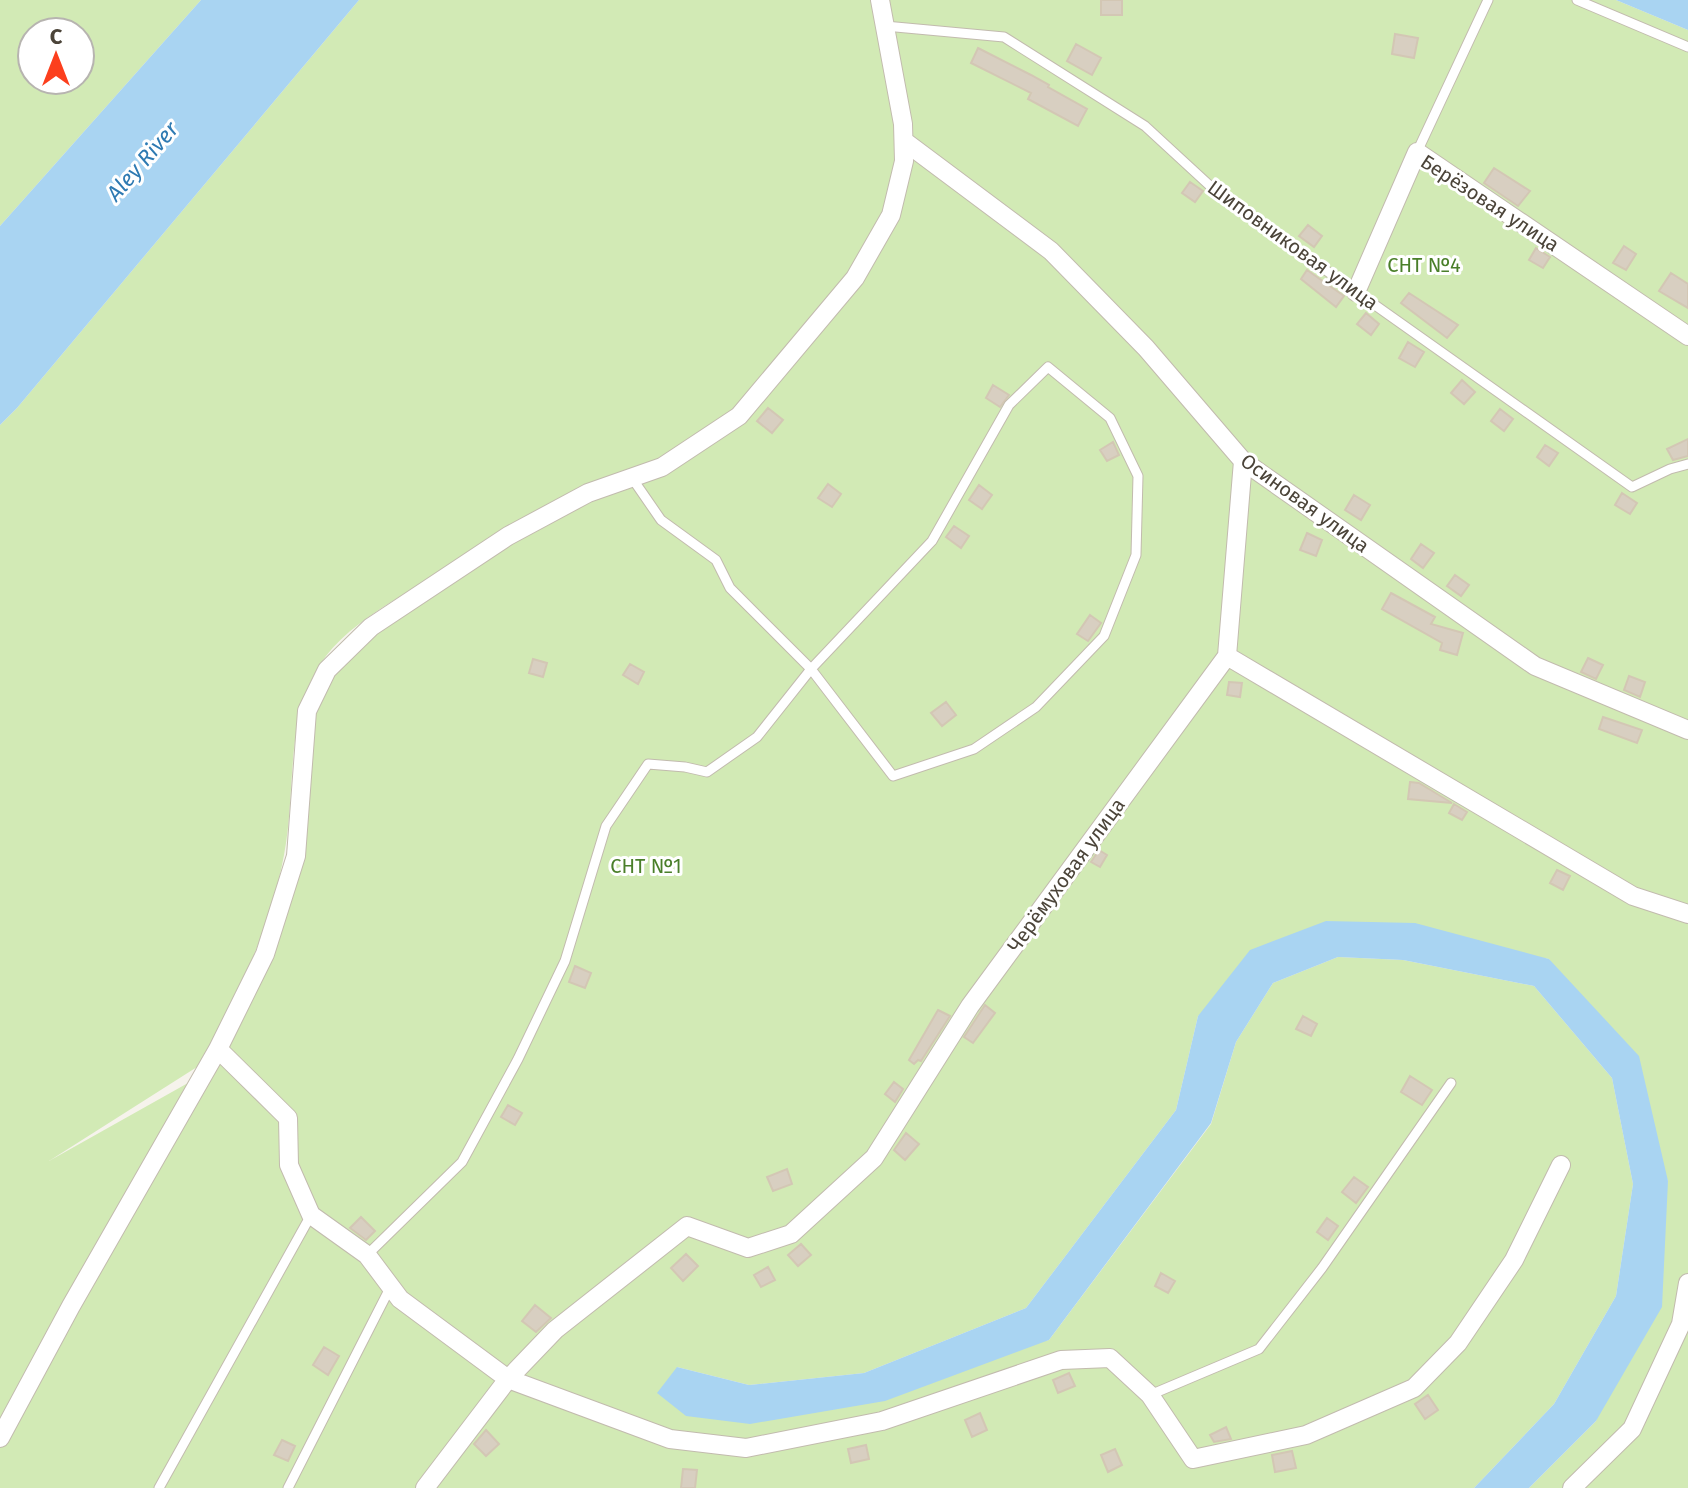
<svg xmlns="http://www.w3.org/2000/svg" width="1688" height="1488" viewBox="0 0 1688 1488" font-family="'Fira Sans',sans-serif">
	<rect width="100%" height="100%" fill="#f6f3ec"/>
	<path fill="#d2eab5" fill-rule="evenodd" d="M0 0H201L0 226ZM32 32H80V80H32Z
		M359 0H1616L1688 30V1488H1529L1596 1421 1668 1181 1549 959 1327 921 1198 1016 1176 1110 1026 1308 864 1373 749 1385 677 1367 686 1416 1049 1340 1211 1124 1236 1042 1273 983 1338 957 1403 960 1534 986 1612 1078 1633 1184 1616 1296 1554 1404 1474 1488H0V425L17 408ZM497 543 372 631 337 666 307 711 296 856 218 1049 204 1074 49 1161 197 1067C234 1012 272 921 284 855 297 789 283 713 326 656 360 611 446 572 497 543Z"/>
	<path fill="#a9d4f2" d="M201 0H359L17 408 0 425V226Z
		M1616 0H1688V30Z
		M1326 921 1415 923 1549 959 1639 1056 1668 1181 1662 1307 1596 1421 1529 1488H1474L1554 1404 1616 1296 1633 1184 1612 1078 1534 986 1403 960 1338 957 1273 983 1236 1042 1211 1123 1049 1340 885 1401 750 1424 686 1416 657 1393 677 1367 749 1385 864 1373 1026 1308 1176 1110 1198 1016 1250 950Z"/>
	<path fill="#d8cfc1" stroke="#d3c7b4" stroke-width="2" d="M1101 0H1122V15H1101Z
		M1395 34 1418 38 1414 58 1392 54Z
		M1076 44 1101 58 1092 75 1067 61Z
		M978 48 1031 75 1049 85 1048 87 1087 109 1078 126 1028 99 1031 93 971 63Z
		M1494 168 1530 191 1518 206 1484 183Z
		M1190 182 1203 191 1195 202 1182 193Z
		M1308 225 1322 236 1314 247 1299 236Z
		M1624 246 1636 254 1626 270 1613 263Z
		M1536 248 1550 257 1543 268 1529 260Z
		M1307 270 1344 296 1336 307 1301 279Z
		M1671 273 1688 284V308L1659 291Z
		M1409 293 1458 325 1447 338 1401 303Z
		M1366 313 1379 324 1371 335 1357 324Z
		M1408 342 1424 352 1415 367 1399 358Z
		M1462 380 1475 392 1464 404 1451 393Z
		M993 385 1009 395 1000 407 986 398Z
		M768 408 783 420 772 433 757 421Z
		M1500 409 1513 419 1504 431 1491 421Z
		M1688 439V456L1673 460 1667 449Z
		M1113 442 1119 455 1107 461 1100 450Z
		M1545 445 1558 453 1549 466 1537 457Z
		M828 484 841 494 832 507 818 498Z
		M979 485 992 495 982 509 969 500Z
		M1622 493 1637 503 1630 514 1615 505Z
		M1354 495 1370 505 1361 520 1345 510Z
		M954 526 969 536 961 548 946 537Z
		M1307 533 1322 540 1316 556 1300 550Z
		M1421 544 1434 553 1423 568 1411 559Z
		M1455 575 1469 585 1461 596 1447 586Z
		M1391 593 1435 617 1431 624 1463 633 1457 655 1440 650 1442 643 1382 609Z
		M1090 615 1101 623 1088 641 1077 634Z
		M1588 658 1603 665 1596 679 1581 672Z
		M533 659 547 663 543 677 529 673Z
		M630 664 644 672 638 684 623 675Z
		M1629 676 1645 682 1640 697 1624 690Z
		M1229 682 1242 683 1240 697 1227 695Z
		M946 702 956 715 942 726 931 713Z
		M1603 717 1642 730 1637 743 1599 729Z
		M1410 782 1419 783 1452 803 1408 799Z
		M1454 804 1467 812 1462 820 1449 813Z
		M1099 850 1107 855 1100 867 1091 862Z
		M1557 870 1570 876 1563 890 1550 883Z
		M575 966 591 973 585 988 569 982Z
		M985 1005 995 1013 973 1043 964 1037Z
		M938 1010 950 1016 921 1061 918 1060 914 1064 909 1060Z
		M1303 1016 1317 1024 1311 1036 1296 1029Z
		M1410 1076 1432 1090 1422 1105 1401 1092Z
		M894 1082 903 1089 895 1102 885 1094Z
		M508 1105 522 1113 515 1125 501 1117Z
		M906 1133 919 1144 905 1160 894 1150Z
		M787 1169 792 1184 773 1191 767 1177Z
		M1354 1177 1368 1187 1356 1203 1342 1192Z
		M361 1217 375 1231 366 1240 350 1228Z
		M1327 1218 1338 1226 1328 1240 1317 1232Z
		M801 1244 811 1255 798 1266 788 1255Z
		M686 1254 698 1266 683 1281 671 1268Z
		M768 1267 775 1280 761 1287 754 1275Z
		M1161 1273 1175 1281 1168 1293 1155 1286Z
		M535 1305 551 1318 536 1332 522 1321Z
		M324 1347 339 1356 328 1375 313 1365Z
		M1069 1373 1075 1386 1058 1393 1053 1380Z
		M1428 1395 1438 1410 1425 1419 1415 1404Z
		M980 1413 987 1430 972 1437 965 1420Z
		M1226 1427 1231 1439 1214 1442 1210 1435Z
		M486 1430 499 1444 486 1456 474 1444Z
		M282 1440 295 1446 288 1461 274 1455Z
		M866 1445 869 1459 851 1463 848 1449Z
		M1115 1449 1122 1465 1108 1472 1101 1455Z
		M1292 1451 1296 1468 1275 1472 1272 1455Z
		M683 1469 697 1470 695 1488H681Z"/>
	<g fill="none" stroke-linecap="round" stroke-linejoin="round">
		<g stroke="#c2bbae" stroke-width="11">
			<path id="service" d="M1577 0 1688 47
				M885 26 1004 37 1145 126 1221 196 1632 487 1670 469 1688 464
				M1417 152 1488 0
				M367 1255 462 1162 518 1059 565 961 606 826 648 764 685 767 707 772 757 737 811 669 932 541 1009 405 1048 367 1110 418 1138 476 1136 555 1104 636 1036 707 974 749 893 776 811 669 730 588 716 560 661 520 632 478
				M1150 1395 1259 1349 1322 1268 1451 1083
				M159 1488 311 1215
				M288 1488 390 1288"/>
		</g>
		<g stroke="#c2bbae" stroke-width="20">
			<path id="minor" d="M904 141 1051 251 1146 348 1243 461 1535 666 1688 730
				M1356 292 1417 152 1688 336
				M1227 656 1243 461
				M218 1049 288 1118 289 1165 311 1215 367 1255 400 1299 508 1379 670 1439 746 1448 882 1421 1061 1360 1110 1358 1150 1395 1193 1459 1306 1435 1414 1388 1458 1343 1514 1260 1561 1165
				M0 1438 71 1306 218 1049 265 954 296 856 307 711 327 670 371 627 508 536 588 493 662 467 739 416 855 278 891 215 904 161 903 124 880 0
				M425 1488 508 1379 555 1330 687 1226 748 1248 791 1234 874 1158 970 1006 1227 656 1633 896 1688 914
				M1572 1488 1632 1429 1681 1324 1688 1283"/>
		</g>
		<use href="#service" stroke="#fff" stroke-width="9"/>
		<use href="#minor" stroke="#fff" stroke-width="18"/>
	</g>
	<g text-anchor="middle" stroke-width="6" stroke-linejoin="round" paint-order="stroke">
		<g font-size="20" fill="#4b4439" stroke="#fff">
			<text transform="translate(1490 203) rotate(33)" y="7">Берёзовая улица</text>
			<text transform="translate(1293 245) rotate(36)" y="7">Шиповниковая улица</text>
			<text transform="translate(1305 503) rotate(36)" y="7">Осиновая улица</text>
			<text transform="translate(1066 875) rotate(-54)" y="7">Черёмуховая улица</text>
		</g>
		<g font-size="20" fill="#4a7f2a" stroke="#fff">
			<text x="1424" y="272">СНТ №4</text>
			<text x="646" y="873">СНТ №1</text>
		</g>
		<g font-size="22" font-style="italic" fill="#2e7ab2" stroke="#fff">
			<text transform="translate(142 161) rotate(-49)" y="8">Aley River</text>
		</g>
	</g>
	<g transform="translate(56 56)"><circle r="38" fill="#ffffff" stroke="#b7b4b0" stroke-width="2"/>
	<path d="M0-6L14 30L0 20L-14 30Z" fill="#fc3f1d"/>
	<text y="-12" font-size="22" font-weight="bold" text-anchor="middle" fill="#4b4439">С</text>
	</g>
</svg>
